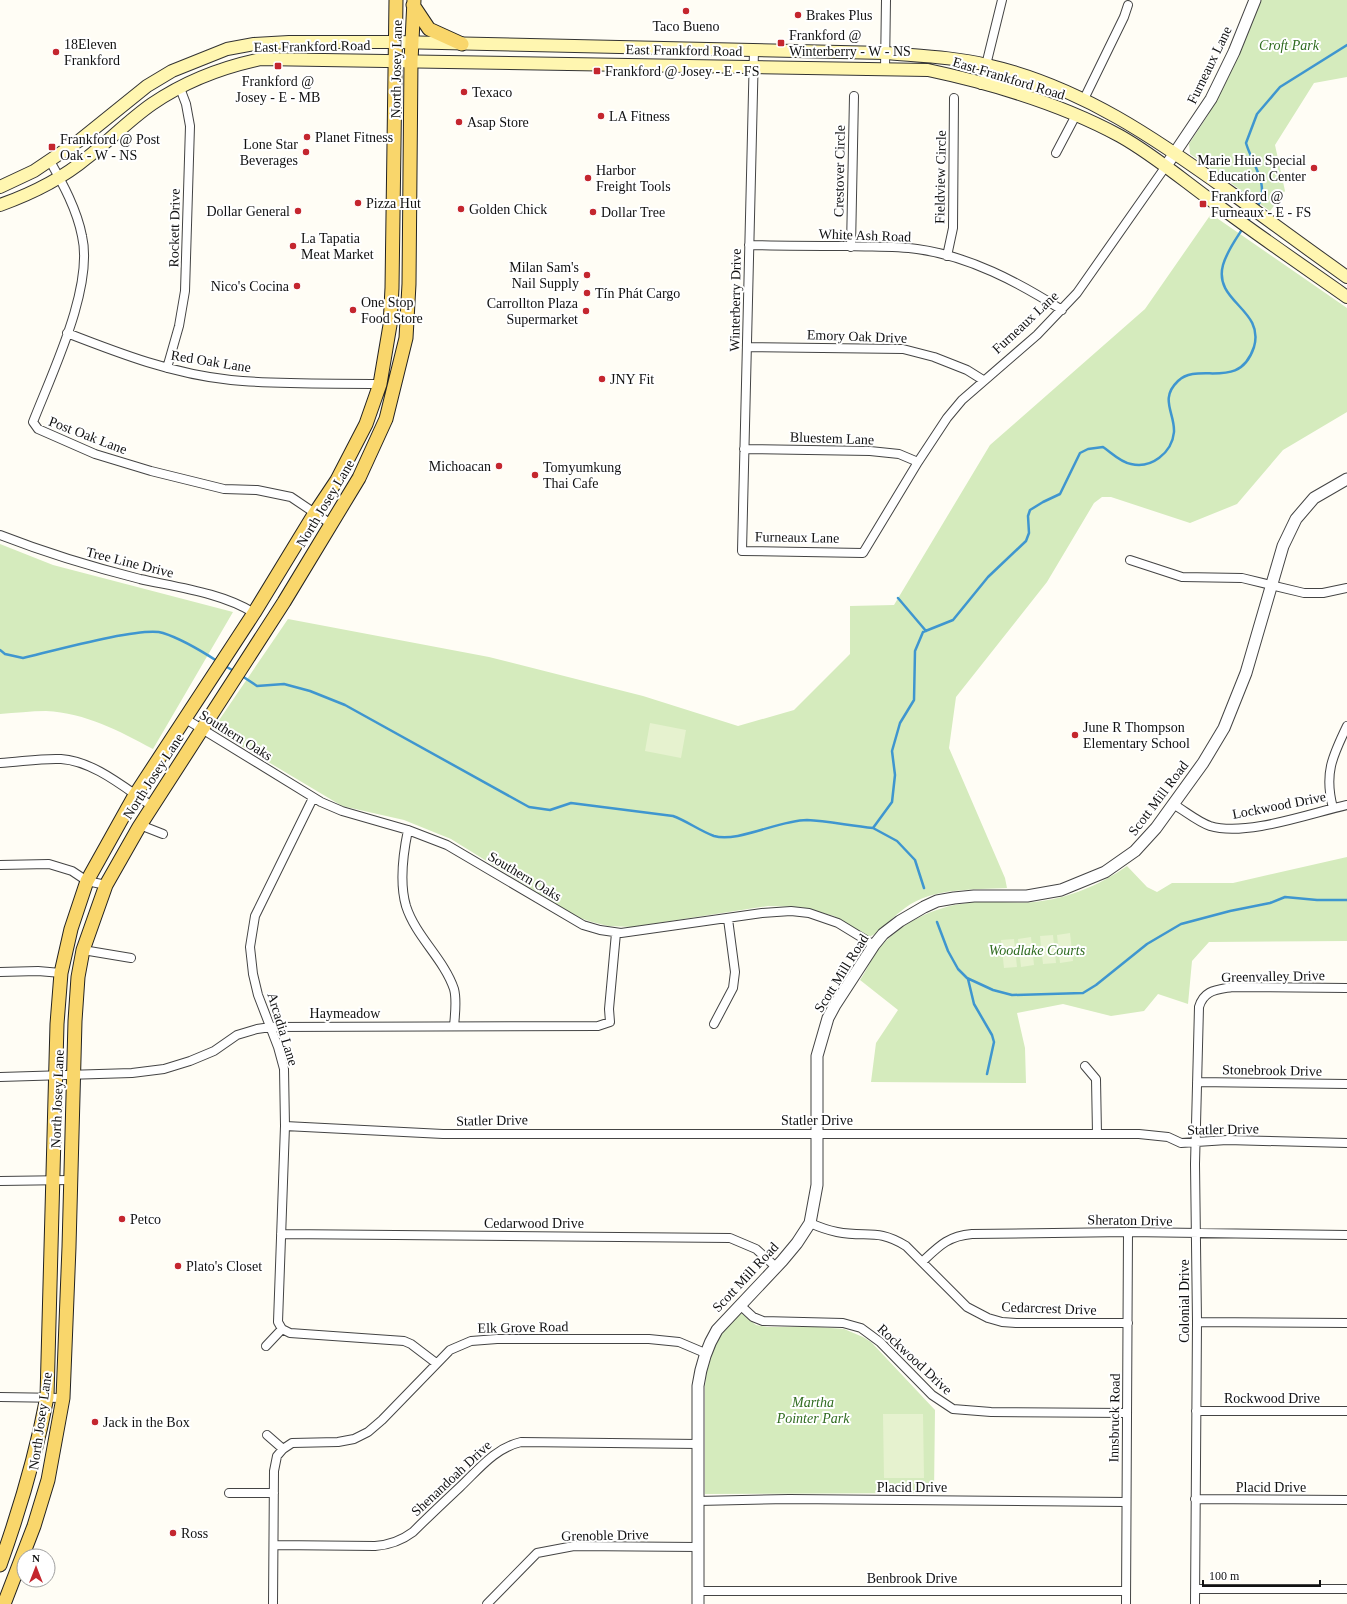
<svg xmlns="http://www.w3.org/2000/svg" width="1347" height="1604" viewBox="0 0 1347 1604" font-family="'Times New Roman',serif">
	<rect width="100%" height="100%" fill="#fffdf5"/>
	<path fill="#d5ebbd" d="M1261 0H1347V77L1314 83 1275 145 1285 191 1270 211 1190 154 1189 144 1208 115Z
		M1211 214 1347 308V412L1283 450 1237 504 1190 523 1111 497H1102L1094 503 1047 582 956 697 949 748 1005 878 1007 888C974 890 933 887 905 908 894 916 885 926 875 934L869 937 834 916 801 907 768 906 632 927 608 926 592 922 577 917 451 839 404 820 342 806 213 729 288 619 489 657 643 696 738 726 794 710 850 654V606L894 605 990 445 1145 309Z
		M0 544 53 565 233 612 153 749C119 731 86 713 46 711 31 711 15 713 0 714Z
		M1347 857V941L1209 942 1192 961 1188 1004 1158 994 1144 1011 1111 1016 1063 1004 1017 1013 1025 1048 1026 1083 871 1082 876 1043 898 1010 860 980C866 971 871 960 877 951 898 924 933 907 967 903 989 900 1012 904 1034 902 1067 899 1100 885 1127 866L1147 887 1157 892 1172 883H1233Z
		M741 1313 756 1325 767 1327H817L844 1329 863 1337 871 1342 935 1410 934 1493 705 1494V1386L708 1362 719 1336 735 1317Z"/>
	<path fill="#e6f2cf" d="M650 723 686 730 681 758 645 751Z
		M1070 933 1073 961 1060 963 1057 935Z
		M1053 935 1056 963 1043 964 1040 936Z
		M1031 937 1034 965 1021 967 1018 939Z
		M1014 939 1017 967 1004 968 1001 940Z
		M883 1414H923L924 1478H884Z"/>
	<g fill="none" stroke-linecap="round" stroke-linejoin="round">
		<path stroke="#3f96cf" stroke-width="2.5" d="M1257 207C1271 186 1252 164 1246 143L1257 114 1280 87 1347 45
			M1247 222 1253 213
			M898 598 926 631
			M0 650 5 654 23 658C49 652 142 626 163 633 182 639 200 650 217 661
			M225 666 234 671
			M242 676 257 686 284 684 310 691 345 705 529 807 550 810 571 803 673 816C687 821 700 831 714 836 738 843 779 820 807 820 828 821 851 826 873 828L892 802 895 775 892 751 900 723 914 700 915 651 923 632 953 620 988 577 1026 541 1029 533 1028 516 1030 510 1043 502 1060 494 1080 453 1088 449 1103 447C1112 453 1120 462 1131 464 1151 469 1172 453 1174 432 1175 413 1159 399 1178 381 1199 361 1239 392 1254 347 1265 309 1213 302 1223 265 1227 251 1236 239 1243 228
			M873 828 897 841 915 860 924 888
			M937 922 948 951 958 969 967 978 993 990 1012 995 1083 993 1096 985 1147 944 1181 924 1230 911 1270 903 1285 897 1317 900H1347
			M968 979 974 1004 992 1035 994 1042 987 1074"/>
		<g stroke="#444" stroke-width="10">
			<path id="minor" d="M754 50 742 551 863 553 918 462 947 418 962 400 1037 335 1077 293 1166 166
				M986 65 1002 0
				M885 69 886 0
				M1084 99 1124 17 1128 5
				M1056 153 1076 115
				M50 161C63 184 77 210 82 236 94 287 52 373 33 422L38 429 95 454 151 471 224 489 257 490 291 497 331 524
				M749 245C783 246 816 246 850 246 872 247 895 246 917 249 969 256 1018 282 1062 310
				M851 247 854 96
				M947 256 953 228 954 98
				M67 333C121 354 173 374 231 380 280 385 331 383 380 384
				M747 347 903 349 934 357 967 370 983 380
				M167 368 179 326 185 291 190 126 186 104 180 88
				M744 449 870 451 899 454 918 462
				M0 535C46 553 92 567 140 579 176 587 223 593 254 613
				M1130 560 1182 577 1242 578 1304 593H1323L1347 588
				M184 718 321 802 342 811 408 830 447 845 583 925 600 930 621 933 762 913 791 911 809 913 838 923 874 945
				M0 763C20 762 41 758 61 759 94 761 126 789 152 806
				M313 798 255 916 250 947 253 974 258 995 278 1047 284 1069 285 1126 278 1322 282 1329 290 1333 404 1341 411 1344 436 1363
				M1173 804C1185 811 1198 822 1210 826 1246 837 1311 813 1347 805
				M1333 808C1324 774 1332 757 1347 726
				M140 825 163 834
				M408 830C403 854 399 882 406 906 416 937 444 959 454 989 457 1000 455 1015 454 1026
				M0 865 49 864 72 871 87 881 106 885
				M83 950 131 958
				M0 972 38 971 61 973
				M714 1024 733 988 735 972 728 919
				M1085 1066 1096 1079 1097 1134
				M0 1077 132 1073 164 1069 190 1061 214 1051 237 1035 257 1029 271 1027 598 1026 610 1022 609 1009 616 933
				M1197 1082 1347 1084
				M285 1126 443 1134H1139L1168 1137 1181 1143 1227 1140 1347 1143
				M0 1181 71 1180
				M810 1223C819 1227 827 1230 837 1232 867 1238 877 1228 906 1246L967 1307 988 1318 1002 1322 1016 1323H1128
				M281 1234 730 1238 756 1249 776 1267
				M922 1262C939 1246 948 1236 972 1234L1128 1232 1347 1235
				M740 1305 753 1317 763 1321 843 1323 861 1328 880 1342 932 1395 953 1409 991 1412 1127 1413
				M1197 1322 1347 1323
				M266 1346 282 1329
				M0 1397 63 1398
				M1196 1411H1347
				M267 1435 283 1449
				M229 1493H274
				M1195 1499 1347 1500
				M698 1501 789 1499 1126 1502
				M274 1545 375 1546C389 1545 401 1541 413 1532 428 1517 444 1502 460 1487 479 1469 495 1448 521 1442L699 1444
				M1195 1589H1347
				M698 1591H1126
				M273 1604 274 1471 277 1456 283 1449 292 1443 338 1442 354 1439 368 1432 382 1420 450 1350 471 1341 497 1339H649L679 1342 705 1353
				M487 1604 537 1553 574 1546 698 1547
				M1126 1604 1128 1232
				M1195 1604 1197 1322 1195 1164 1199 1007C1204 990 1216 990 1232 987L1347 988"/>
		</g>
		<g stroke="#444" stroke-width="13">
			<path id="tertiary" d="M1166 166 1211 99 1234 52 1255 0
				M698 1604V1386C701 1365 706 1348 717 1330L782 1261 797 1243 810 1223 817 1185V1056L828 1018 835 1005 874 945 883 934 900 921 924 907 937 901 954 898 974 896H1027L1061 890 1105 872 1135 851 1156 828 1203 763 1224 728 1246 673 1283 546 1296 519 1314 498 1347 479"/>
		</g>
		<g stroke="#333" stroke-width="14">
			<path id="secondary" d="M981 83C1003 71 1013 89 1032 86 1035 85 1038 83 1041 82
				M0 187 34 171 80 140 147 86 172 71 227 49 254 44 289 42H396L885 53C919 56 954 57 987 65 1080 86 1158 140 1234 195 1272 223 1309 250 1347 277
				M0 205C31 194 63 178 88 157 110 140 129 120 152 104 184 82 223 67 261 59L928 70C994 84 1061 104 1120 136 1154 155 1184 181 1216 204 1259 236 1303 266 1347 297"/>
		</g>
		<g stroke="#222" stroke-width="15">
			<path id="primary" d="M413 5 429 29 462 44
				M0 1565C20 1509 36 1455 47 1397L57 1024 61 973 71 929 87 881 135 795 254 613 315 513 337 480 366 424 380 384 390 325 392 288 396 0
				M4 1604 34 1526 48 1480 63 1398 69 1247 75 1021 78 977 83 950 106 885 139 827 284 602 359 478 386 419 406 338 409 284 411 61 414 0"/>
		</g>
		<use href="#minor" stroke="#fff" stroke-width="8"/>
		<use href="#tertiary" stroke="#fff" stroke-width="11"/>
		<use href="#secondary" stroke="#fff6b0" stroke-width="12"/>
		<use href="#primary" stroke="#f9d66b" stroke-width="13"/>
	</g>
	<g fill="#c4262e" stroke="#fff" stroke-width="1.5">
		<circle cx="686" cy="11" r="4"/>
		<circle cx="798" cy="15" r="4"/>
		<rect x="777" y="39" width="8" height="8" rx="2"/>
		<circle cx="56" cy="52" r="4"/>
		<rect x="274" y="62" width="8" height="8" rx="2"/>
		<rect x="593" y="67" width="8" height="8" rx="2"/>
		<circle cx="464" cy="92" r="4"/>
		<circle cx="601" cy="116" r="4"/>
		<circle cx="459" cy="122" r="4"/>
		<circle cx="307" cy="137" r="4"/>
		<rect x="48" y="143" width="8" height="8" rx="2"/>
		<circle cx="306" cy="152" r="4"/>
		<circle cx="1314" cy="168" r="4"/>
		<circle cx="588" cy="178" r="4"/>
		<circle cx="358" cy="203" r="4"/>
		<rect x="1199" y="200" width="8" height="8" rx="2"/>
		<circle cx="461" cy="209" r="4"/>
		<circle cx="298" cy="211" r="4"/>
		<circle cx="593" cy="212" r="4"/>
		<circle cx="293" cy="246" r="4"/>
		<circle cx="587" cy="275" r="4"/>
		<circle cx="297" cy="286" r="4"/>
		<circle cx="587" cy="293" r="4"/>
		<circle cx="353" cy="310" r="4"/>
		<circle cx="586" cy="311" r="4"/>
		<circle cx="602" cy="379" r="4"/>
		<circle cx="499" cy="466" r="4"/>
		<circle cx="535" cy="475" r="4"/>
		<circle cx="1075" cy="735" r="4"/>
		<circle cx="122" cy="1219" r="4"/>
		<circle cx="178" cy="1266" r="4"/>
		<circle cx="95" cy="1422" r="4"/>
		<circle cx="173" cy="1533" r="4"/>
	</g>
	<g text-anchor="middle" stroke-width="4" stroke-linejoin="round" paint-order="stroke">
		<g font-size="14" fill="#111" stroke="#fff" text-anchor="start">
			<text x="806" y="20">Brakes Plus</text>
			<text x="686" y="31" text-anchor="middle">Taco Bueno</text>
			<text x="789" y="40">Frankford @<tspan x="789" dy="16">Winterberry - W - NS</tspan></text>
			<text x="64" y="49">18Eleven<tspan x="64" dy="16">Frankford</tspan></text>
			<text x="605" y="76">Frankford @ Josey - E - FS</text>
			<text x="278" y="86" text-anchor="middle">Frankford @<tspan x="278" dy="16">Josey - E - MB</tspan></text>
			<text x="472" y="97">Texaco</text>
			<text x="609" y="121">LA Fitness</text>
			<text x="467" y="127">Asap Store</text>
			<text x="315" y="142">Planet Fitness</text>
			<text x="60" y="144">Frankford @ Post<tspan x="60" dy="16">Oak - W - NS</tspan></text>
			<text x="298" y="149" text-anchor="end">Lone Star<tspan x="298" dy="16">Beverages</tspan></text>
			<text x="1306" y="165" text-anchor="end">Marie Huie Special<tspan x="1306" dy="16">Education Center</tspan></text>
			<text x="596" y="175">Harbor<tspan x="596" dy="16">Freight Tools</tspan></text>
			<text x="1211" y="201">Frankford @<tspan x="1211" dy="16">Furneaux - E - FS</tspan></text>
			<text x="366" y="208">Pizza Hut</text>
			<text x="469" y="214">Golden Chick</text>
			<text x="290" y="216" text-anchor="end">Dollar General</text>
			<text x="601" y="217">Dollar Tree</text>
			<text x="301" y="243">La Tapatia<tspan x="301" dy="16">Meat Market</tspan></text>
			<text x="579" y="272" text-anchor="end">Milan Sam's<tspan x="579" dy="16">Nail Supply</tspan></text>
			<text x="289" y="291" text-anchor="end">Nico's Cocina</text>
			<text x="595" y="298">Tín Phát Cargo</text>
			<text x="361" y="307">One Stop<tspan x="361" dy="16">Food Store</tspan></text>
			<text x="578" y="308" text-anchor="end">Carrollton Plaza<tspan x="578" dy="16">Supermarket</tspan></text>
			<text x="610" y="384">JNY Fit</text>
			<text x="491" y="471" text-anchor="end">Michoacan</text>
			<text x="543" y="472">Tomyumkung<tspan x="543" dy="16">Thai Cafe</tspan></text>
			<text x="1083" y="732">June R Thompson<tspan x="1083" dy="16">Elementary School</tspan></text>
			<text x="130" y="1224">Petco</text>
			<text x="186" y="1271">Plato's Closet</text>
			<text x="103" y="1427">Jack in the Box</text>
			<text x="181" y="1538">Ross</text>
		</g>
		<g font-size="14" font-style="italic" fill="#2f6b1f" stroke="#fff">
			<text x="1289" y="50">Croft Park</text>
			<text x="1037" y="955">Woodlake Courts</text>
			<text x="813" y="1407">Martha<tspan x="813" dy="16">Pointer Park</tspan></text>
		</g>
		<g font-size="14" fill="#111" stroke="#fff">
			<text transform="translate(312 46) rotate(-1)" y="5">East Frankford Road</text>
			<text transform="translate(684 50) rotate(1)" y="5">East Frankford Road</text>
			<text transform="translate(1209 65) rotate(-64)" y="5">Furneaux Lane</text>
			<text transform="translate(396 69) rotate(-89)" y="5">North Josey Lane</text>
			<text transform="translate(1009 78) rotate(17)" y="5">East Frankford Road</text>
			<text transform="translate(839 171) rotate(-89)" y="5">Crestover Circle</text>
			<text transform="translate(940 177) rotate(-89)" y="5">Fieldview Circle</text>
			<text transform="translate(174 228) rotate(-89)" y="5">Rockett Drive</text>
			<text transform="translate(865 235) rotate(2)" y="5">White Ash Road</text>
			<text transform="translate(735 300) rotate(-89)" y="5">Winterberry Drive</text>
			<text transform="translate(1025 322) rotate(-43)" y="5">Furneaux Lane</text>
			<text transform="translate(857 336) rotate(2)" y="5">Emory Oak Drive</text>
			<text transform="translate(211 361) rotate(9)" y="5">Red Oak Lane</text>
			<text transform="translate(88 435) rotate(21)" y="5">Post Oak Lane</text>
			<text transform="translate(832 438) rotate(2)" y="5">Bluestem Lane</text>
			<text transform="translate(325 503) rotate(-59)" y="5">North Josey Lane</text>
			<text transform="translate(797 537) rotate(1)" y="5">Furneaux Lane</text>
			<text transform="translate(130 562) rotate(14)" y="5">Tree Line Drive</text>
			<text transform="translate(236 735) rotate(32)" y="5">Southern Oaks</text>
			<text transform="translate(153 776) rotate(-57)" y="5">North Josey Lane</text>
			<text transform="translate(1158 798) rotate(-53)" y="5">Scott Mill Road</text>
			<text transform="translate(1279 805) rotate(-11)" y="5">Lockwood Drive</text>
			<text transform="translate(525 876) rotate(31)" y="5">Southern Oaks</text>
			<text transform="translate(841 973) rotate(-58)" y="5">Scott Mill Road</text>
			<text transform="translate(1273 976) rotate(-1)" y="5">Greenvalley Drive</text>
			<text x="345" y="1018">Haymeadow</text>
			<text transform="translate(283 1029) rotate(73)" y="5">Arcadia Lane</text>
			<text transform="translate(1272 1070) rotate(1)" y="5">Stonebrook Drive</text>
			<text transform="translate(57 1099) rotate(-88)" y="5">North Josey Lane</text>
			<text transform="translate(492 1120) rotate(-1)" y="5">Statler Drive</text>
			<text x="817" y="1125">Statler Drive</text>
			<text transform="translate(1223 1129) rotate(-1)" y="5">Statler Drive</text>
			<text transform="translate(1130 1220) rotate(1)" y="5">Sheraton Drive</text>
			<text x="534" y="1228">Cedarwood Drive</text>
			<text transform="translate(745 1277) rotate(-47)" y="5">Scott Mill Road</text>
			<text transform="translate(1184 1301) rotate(-90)" y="5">Colonial Drive</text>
			<text transform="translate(1049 1308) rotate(2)" y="5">Cedarcrest Drive</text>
			<text transform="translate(523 1327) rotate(-1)" y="5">Elk Grove Road</text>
			<text transform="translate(915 1359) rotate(43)" y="5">Rockwood Drive</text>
			<text x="1272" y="1403">Rockwood Drive</text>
			<text transform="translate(1114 1418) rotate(-89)" y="5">Innsbruck Road</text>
			<text transform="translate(40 1421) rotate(-82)" y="5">North Josey Lane</text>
			<text transform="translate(451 1478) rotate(-43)" y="5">Shenandoah Drive</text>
			<text x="912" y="1492">Placid Drive</text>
			<text x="1271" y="1492">Placid Drive</text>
			<text transform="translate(605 1535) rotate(-1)" y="5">Grenoble Drive</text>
			<text x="912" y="1583">Benbrook Drive</text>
		</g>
	</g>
	<g transform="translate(36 1568)"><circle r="19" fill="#ffffff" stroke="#a0a0a0"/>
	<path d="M0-3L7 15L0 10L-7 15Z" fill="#c4262e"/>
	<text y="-6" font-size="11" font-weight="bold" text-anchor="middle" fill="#111111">N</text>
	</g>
	<path d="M1203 1580v6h117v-6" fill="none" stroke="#111111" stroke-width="2"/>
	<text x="1209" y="1580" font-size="12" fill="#111111" stroke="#ffffff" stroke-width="3" paint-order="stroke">100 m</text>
</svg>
